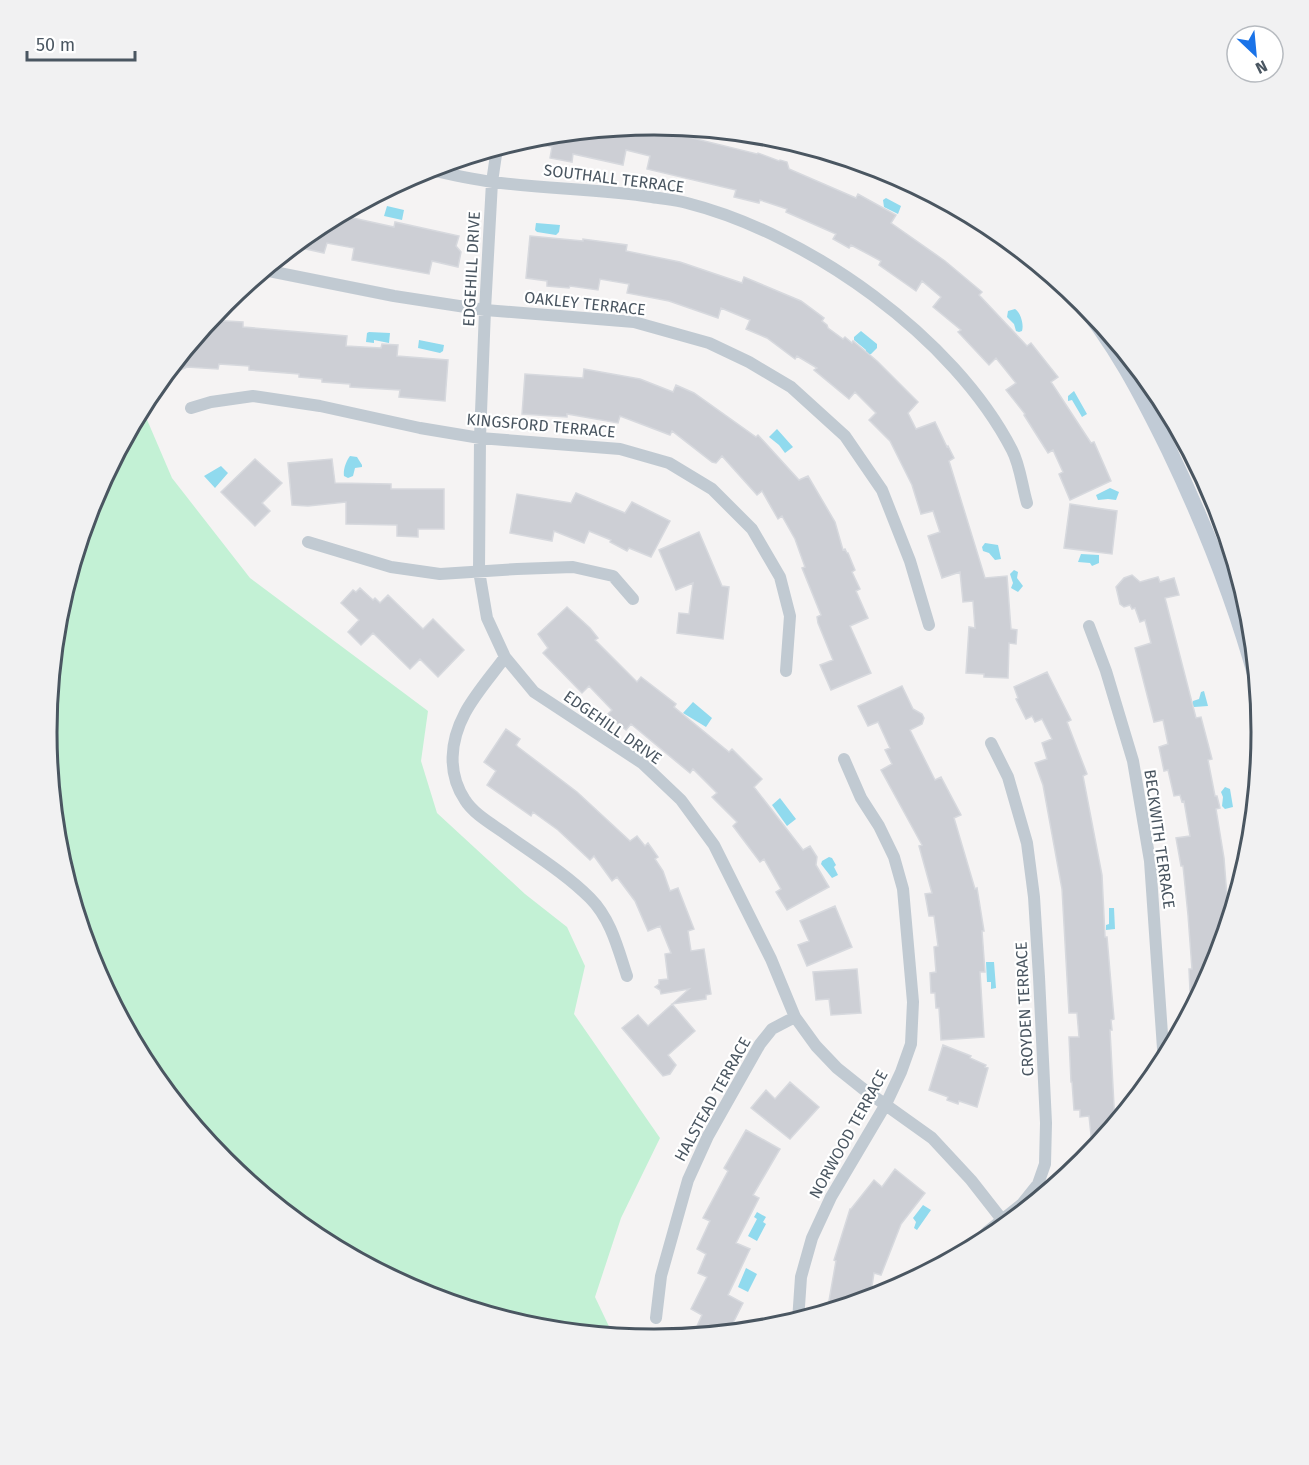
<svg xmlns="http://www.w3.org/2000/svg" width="1309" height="1465" viewBox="0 0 1309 1465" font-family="'Fira Sans',sans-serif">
	<rect width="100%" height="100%" fill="#f5f3f3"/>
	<path fill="#c3f1d5" d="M1153 386 1160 395 1210 488 1240 579C1217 512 1188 447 1153 386Z
		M142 408 172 478 250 578 428 711 421 761 437 813 525 894 567 927 585 966 574 1014 660 1138 621 1218 595 1297 614 1337 536 1329 422 1294 316 1238 224 1162 149 1070 93 965 58 851 47 732 58 614 93 500Z"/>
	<path fill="#90daee" d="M886 198 901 206 898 214 884 207 883 200Z
		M387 206 404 210 402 220 384 216Z
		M536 223 560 225 559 232 556 235 537 232 535 230Z
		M1015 309C1021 313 1024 325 1022 331L1019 332 1016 331 1014 324 1007 317 1008 311Z
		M861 331 877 344V348L871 354 868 355 866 352V350L854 340V337Z
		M369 332 390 333 389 343 374 340V343L366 342 367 333Z
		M419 340 444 345 443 351 440 353 418 348Z
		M1074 391 1087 414 1082 417 1072 400 1068 401V396Z
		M777 429 793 447 785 453 779 445 769 437Z
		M350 456 357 457 362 465V467L355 468 353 476 348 478 344 476C343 470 346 461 350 456Z
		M221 466 228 473 215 488 204 476Z
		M1110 488 1119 492 1116 500 1108 499 1098 500 1096 495Z
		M985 543 998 545 1001 559 995 560 989 553 983 551 982 547Z
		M1081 554 1099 555V563L1092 566 1090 563 1078 562Z
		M1014 570 1018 572 1017 578 1023 586 1018 592 1011 588 1013 583 1010 574Z
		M1204 691 1208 706 1194 707 1192 704 1193 701 1199 699 1201 692Z
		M693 702 712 718 706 727 683 713Z
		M1225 787 1230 789 1233 807 1225 809 1222 806 1223 797 1221 792Z
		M780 798 796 819 787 826 772 805Z
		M829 857 832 858 836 865 834 867 838 875 832 878 821 864 822 861Z
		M1109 908H1114L1115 929 1106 930V925L1109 924Z
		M986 962H994L996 988 991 989V982H987Z
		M923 1205 931 1210 917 1230 914 1228 916 1222 913 1218Z
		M757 1212 766 1217 763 1222 766 1224 757 1241 748 1236 757 1219 754 1217Z
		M746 1268 757 1274 748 1292 738 1287Z"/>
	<path fill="#cdcfd5" stroke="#d7d9de" stroke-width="1.5" d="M651 125 685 132 684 136 757 154 758 153 779 161 780 160 787 162 789 169 856 198 858 194 896 215 891 223 945 261 982 292 979 295 1027 346 1031 343 1058 377 1051 382 1091 443 1094 442 1111 481 1070 500 1059 474 1063 472 1053 450 1048 453 1024 415 1025 414 1006 390 1016 383 996 358 989 365 958 332 961 330 933 307 941 297 922 281 916 291 879 265 881 261 851 245 849 248 833 239 836 234 786 212 787 209 760 200 759 203 734 197 736 190 647 169 650 156 626 150 623 165 573 154 572 162 550 158 552 147 522 141 536 136Z
		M356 206 353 218 394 227 395 222 459 236 456 246 461 252 458 267 432 261 429 274 352 260 354 248 327 243 324 253 293 246 317 227Z
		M530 236 583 241V239L627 245 626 251 680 262 742 283 744 277 801 301 824 318 822 321 827 325 828 328 843 339 845 337 852 343 853 341 877 361 918 402 908 413 916 429 935 422 947 447 948 446 954 458 949 461 985 578 1007 576 1011 629 1017 630 1016 644 1009 643 1008 678 984 677V674L966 673 969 627 975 628 973 601 963 602 960 572 942 578 928 536 940 532 933 511 921 514 912 485 890 441 869 420 876 413 855 392 849 399 814 370 817 368 797 356 795 359 767 338 746 329 750 320 721 308 718 318 669 301 627 293 629 284 600 279 598 290 570 286 569 288 547 286V281L526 278Z
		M210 320 243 322V327L347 336 346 346 381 348 382 344 398 345 397 356 448 360 445 401 399 397 400 390 350 387V384L322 382V379L299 377V374L249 370V366L219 364 218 369 187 367 163 378Z
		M584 369 640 379 673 392 676 385 694 393 756 437 758 435 799 480 808 476 835 522 843 550 845 549 847 553H848L855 570 852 572 860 589 856 591 868 618 850 626 871 673 831 690 820 665 833 660 818 623 817 617 821 615 802 568 805 567 795 539 782 516 778 519 762 491 757 495 722 456 716 463 712 462 672 431 670 435 620 416 618 423 567 414V417L522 414 525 374 583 378Z
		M255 459 282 483 262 503 270 511 255 526 221 492Z
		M332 459 335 483 391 484V489H444V529H418V537L397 536V525L346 524V502L308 506 292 505 288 463Z
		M576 493 625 513 632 502 670 521 651 557 629 548 627 551 610 542 611 540 589 531 584 543 554 531 552 541 510 533 517 494 571 503Z
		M1070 504 1117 511 1112 554 1064 548Z
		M699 532 722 586 729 587 723 639 677 633 679 613 689 614 693 583 676 590 659 550Z
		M1132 575 1140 582 1158 577 1160 582 1174 578 1179 595 1165 598 1196 718 1201 717 1212 759 1208 760 1215 796H1217L1220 808 1216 809 1224 858 1229 923 1216 965 1203 991H1190L1189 969H1192L1188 915 1183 866H1181L1176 838 1190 836 1184 801 1182 802 1180 795 1174 796 1168 770 1164 771 1159 747 1168 744 1163 720 1154 722 1135 648 1151 643 1145 620 1140 622 1135 608 1132 609 1130 605 1124 607 1120 604 1116 587 1124 578Z
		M360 588 373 600 375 598 380 603 388 595 423 629 433 619 464 650 438 677 420 659 410 669 373 633 361 645 348 632 359 620 341 603 353 590 356 592Z
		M567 607 590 628 598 638 595 640 637 682 641 677 676 704 674 707 729 752 732 749 762 779 754 787 803 850 810 846 817 857 816 865 829 887 787 910 776 892 781 889 764 859 760 862 733 826 737 822 712 797 717 793 693 769 690 773 631 724 626 730 607 715 612 710 589 686 582 693 543 653 548 648 538 634Z
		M1047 672 1071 720 1067 722 1087 774 1083 776 1102 875 1105 937H1107L1114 1019 1111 1020 1112 1030H1110L1115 1125 1087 1160 1091 1135 1089 1116 1080 1117V1110H1074L1072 1082H1071L1069 1037H1079L1077 1013H1069L1062 889 1043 785 1035 763 1047 759 1042 743 1052 739 1042 719 1035 722 1032 716 1026 719 1016 699 1018 698 1014 687Z
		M902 686 913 709 922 714 924 718 922 724 910 730 935 780 941 777 961 815 954 818 975 889 977 888 984 931H982L985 972H980L984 1037 941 1040 939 1008H936L935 993H931L930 973 936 972 934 947 938 946 934 916H929L925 894 932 893 919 846 922 845 881 770 892 764 885 750 890 748 878 722 868 726 858 706Z
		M506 729 520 739 516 745 518 747 577 792 630 841 637 836 645 846 648 843 658 857 655 859 663 871 670 891 678 888 694 929 688 931 691 951 704 949 711 994 706 995V999L672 1004 695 1031 668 1055 676 1065 670 1074 663 1076 622 1028 638 1015 648 1026 689 989 661 994 660 990 655 987 659 984V980L668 979 665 954 671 953 660 926 648 931 635 901 617 877 612 881 594 856 590 860 558 830 533 812 531 816 487 785 496 771 484 762Z
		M835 906 852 947 807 966 798 945 809 941 800 921Z
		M857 969 861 1013 831 1015 829 999 816 1000 813 972Z
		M943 1045 971 1056 970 1058 986 1065 985 1067 988 1068 977 1107 959 1101 958 1104 947 1100 948 1097 929 1090Z
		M790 1082 819 1107 790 1139 751 1108 766 1090 775 1099Z
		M746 1130 780 1149 753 1195 759 1198 736 1243 750 1249 728 1295 743 1303 728 1333 692 1337 702 1315 691 1309 707 1277 698 1273 706 1254 697 1249 710 1221 703 1218 728 1171 724 1168Z
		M895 1169 925 1193 901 1224 881 1275 874 1273 870 1299 827 1312 836 1261 834 1260 850 1209H851L874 1180 882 1187Z"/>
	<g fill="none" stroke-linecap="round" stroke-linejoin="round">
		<path stroke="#c1cad2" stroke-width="12" d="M497 148 492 182 485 310 480 438 479 571 487 618 505 657 534 692 642 763 681 800 714 845 771 959 795 1017 816 1046 837 1068 862 1088 932 1138 971 1180 1007 1226
			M426 169C448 174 471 179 493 182 546 189 599 189 652 197 663 199 676 200 687 203 809 234 954 337 1012 450 1020 465 1022 486 1027 503
			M264 270 394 296 485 310 634 322 709 343 749 362 791 387 845 436 882 490 910 561 929 625
			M191 408 211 402 253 396 320 406 420 428 480 438 620 449 669 463 712 489 752 529 780 577 790 616 786 671
			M308 542 391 567 440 574 517 569 573 567 613 576 633 599
			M1089 626 1106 671 1133 761 1150 861 1164 1063
			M505 657C492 675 475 694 465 713 450 741 447 773 465 800 473 813 490 823 503 832 532 853 565 873 590 898 611 919 618 949 627 976
			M970 1250 987 1232 1022 1204 1038 1184 1045 1164 1046 1123 1039 977 1034 897 1027 843 1008 777 991 743
			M656 1318 661 1276 688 1180 708 1136 760 1044 772 1029 795 1017
			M798 1321 801 1277 812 1238 831 1197 886 1104 901 1072 911 1044 913 1002 903 889 894 857 879 826 861 798 844 759"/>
		<path stroke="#c1cbd6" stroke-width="16" d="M1074 294C1114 341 1142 395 1169 450 1205 525 1235 601 1257 681"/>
	</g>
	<g text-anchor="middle" stroke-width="4.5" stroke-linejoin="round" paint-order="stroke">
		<g font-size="16" fill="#4a5661" stroke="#fff">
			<text transform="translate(614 178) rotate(7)" y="6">SOUTHALL TERRACE</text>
			<text transform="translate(471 269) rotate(-87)" y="6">EDGEHILL DRIVE</text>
			<text transform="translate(585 303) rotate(6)" y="6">OAKLEY TERRACE</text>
			<text transform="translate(541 425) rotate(5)" y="6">KINGSFORD TERRACE</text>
			<text transform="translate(613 727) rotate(35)" y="6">EDGEHILL DRIVE</text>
			<text transform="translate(1160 839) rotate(82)" y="6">BECKWITH TERRACE</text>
			<text transform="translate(1024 1009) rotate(-93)" y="6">CROYDEN TERRACE</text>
			<text transform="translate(712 1099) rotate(-61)" y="6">HALSTEAD TERRACE</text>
			<text transform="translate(848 1134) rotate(-61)" y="6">NORWOOD TERRACE</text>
		</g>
	</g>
	<path d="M0 0H1309V1465H0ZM57 732a597 597 0 1 1 1194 0a597 597 0 1 1-1194 0Z" fill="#f1f1f2" fill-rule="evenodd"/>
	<path fill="none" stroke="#4a5661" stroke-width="3" d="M57 732a597 597 0 1 1 1194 0a597 597 0 1 1-1194 0Z"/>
	<g transform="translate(1255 54) rotate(154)"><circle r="28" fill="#ffffff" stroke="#b7bbc0" stroke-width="1.5"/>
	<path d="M0-4.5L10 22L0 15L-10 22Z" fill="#1a73e8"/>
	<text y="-9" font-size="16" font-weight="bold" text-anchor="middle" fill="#4a5661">N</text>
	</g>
	<path d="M27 51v9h108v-9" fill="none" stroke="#4a5661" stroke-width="3"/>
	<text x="36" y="51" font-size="18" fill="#4a5661" stroke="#ffffff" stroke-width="4.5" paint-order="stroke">50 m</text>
</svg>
